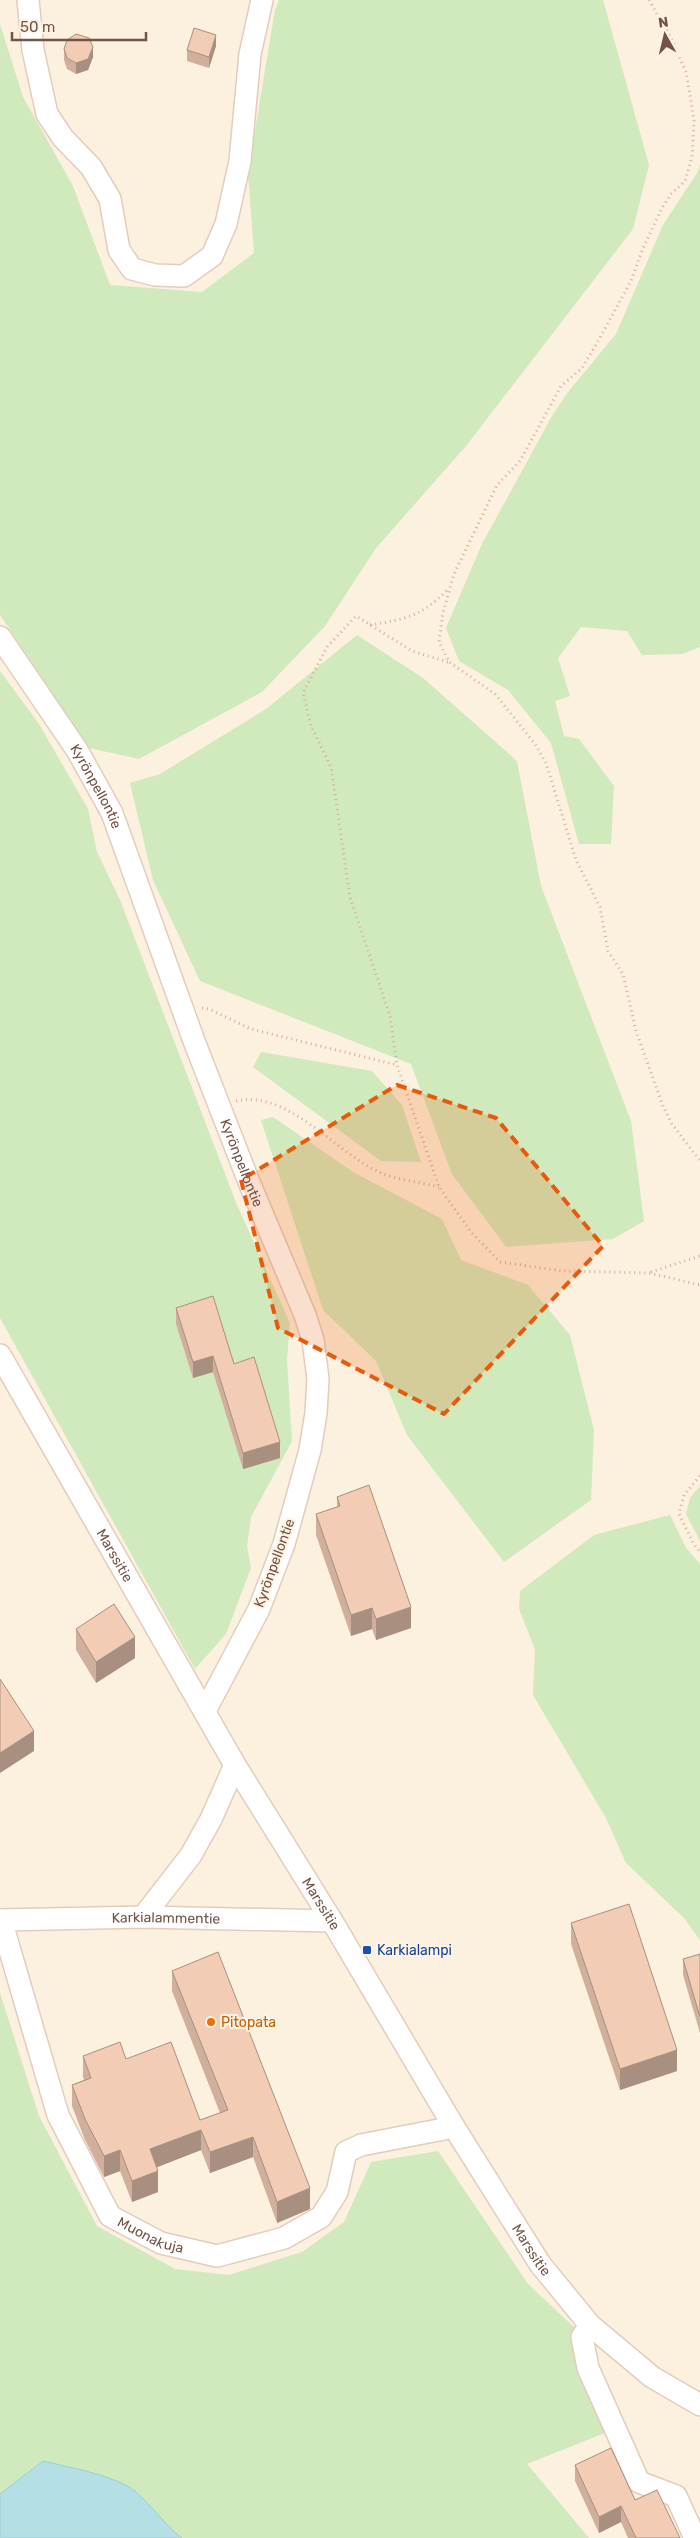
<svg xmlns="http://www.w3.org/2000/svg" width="700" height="2538" viewBox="0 0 700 2538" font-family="Rubik,sans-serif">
	<rect width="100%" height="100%" fill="#fcf0de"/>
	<path fill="#d0e9bd" d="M279 0H603L649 165 633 229 466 446 376 548 325 626 262 692 139 759 89 748 0 615V24L23 97 73 186 110 285 202 292 254 253 248 173 275 10Z
		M700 165V647L682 654 642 655 627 631 581 627 558 658 570 696 555 701 564 736 579 739 614 786 611 844H579L551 743 508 690 459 661 446 628 482 544 552 416 568 392 616 334 663 225 697 173Z
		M357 635 423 678 517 761 541 886 631 1121 644 1221 613 1239 506 1247 452 1174 411 1064 200 981 153 880 130 783 160 774 266 709Z
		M0 671 39 724 88 809 97 852 120 900 237 1205 290 1323 287 1359 292 1441 251 1517 247 1546 251 1568 226 1634 195 1669 0 1318Z
		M261 1052 372 1071 402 1105 421 1162 381 1161 253 1067Z
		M273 1117 353 1172 442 1219 461 1260 528 1285 570 1335 594 1430 591 1500 504 1562 407 1435 376 1361 323 1310 261 1120Z
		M700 1486V1541L686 1514 690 1498Z
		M670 1515 686 1548 700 1564V1940L684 1918 626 1863 606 1818 533 1695 535 1649 519 1609 520 1591 594 1535Z
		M0 1993 39 2116 97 2226 175 2269 229 2275 302 2252 344 2222 371 2162 438 2151 528 2284 578 2331 580 2372 605 2433 527 2464 589 2538H182C164 2525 145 2496 129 2487 107 2474 68 2467 43 2461L0 2494Z"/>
	<path fill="#b3dfe5" stroke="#99cfd7" d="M43 2461C68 2467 107 2474 129 2487 145 2496 164 2525 182 2538H0V2494Z"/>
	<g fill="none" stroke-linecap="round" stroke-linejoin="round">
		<g stroke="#e2cdbd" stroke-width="24">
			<g id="minor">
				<path d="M28 0 33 50 47 114 63 138 91 167 110 199 119 250 132 269 155 275 184 276 212 256 226 224 240 161 250 54 262 0"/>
				<path id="s1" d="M0 637 77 750 112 813 194 1041 249 1182 305 1315 313 1340 318 1379 316 1413 310 1450 284 1544 259 1609 205 1711"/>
				<path id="s2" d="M0 1355 235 1765 332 1921 454 2127 540 2264 590 2325 652 2377 700 2405"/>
				<path d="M143 1917 191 1855 211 1819 235 1765"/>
				<path id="s3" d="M0 1920 143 1917 332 1921"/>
				<path id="s4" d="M1 1920 58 2115 110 2216 161 2243 217 2256 284 2238 321 2217 337 2192 346 2152 361 2145 454 2127"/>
				<path d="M590 2325 582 2337 588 2368 639 2482 676 2496 695 2538"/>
			</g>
		</g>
		<path stroke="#d6af99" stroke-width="3" stroke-dasharray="1 4" stroke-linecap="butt" d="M649 0 671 38 686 72 690 95 694 121 692 157 685 181 671 194 662 208 643 248 631 281 597 343 582 368 561 386 520 461 497 485 454 574 443 613 439 642 449 662 495 694 535 744 546 763 576 860 600 907 608 951 623 974 636 1031 663 1106 672 1124 700 1161
			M370 625C407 619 422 616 448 589
			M448 662 412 651 356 616 327 647 303 693 311 726 331 767 350 897 390 1016 397 1065 439 1187 471 1232 500 1262 563 1271 649 1273 700 1285
			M202 1008 209 1009 251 1029 397 1065
			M236 1101C287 1089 335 1152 379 1172 397 1180 420 1182 439 1187
			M651 1272 700 1256
			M700 1476 684 1495 679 1514 693 1543 700 1552"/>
		<use href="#minor" stroke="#fff" stroke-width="21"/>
	</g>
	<path fill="#d0af9c" d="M216 46 209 68 187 61V50Z
		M64 49 93 57 88 70 76 74 67 69 64 60Z
		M176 1308 234 1364 280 1458 243 1469 213 1372 193 1378 176 1324Z
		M337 1497 411 1628 376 1640 372 1629 351 1636 316 1535V1514L337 1507Z
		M76 1629 135 1658 96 1683 76 1650Z
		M571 1923 677 2071 620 2090 571 1944Z
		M700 1954V2033L683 1975V1959Z
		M172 1971 310 2209 277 2223 253 2157 210 2173 201 2150 157 2167 158 2192 132 2202 120 2171 104 2177 85 2140 72 2106V2085L84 2080 83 2077V2056L126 2059 200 2120 220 2113 172 1991Z
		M575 2465 635 2500 680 2538H628L621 2522 599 2533 575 2481Z"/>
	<path fill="#a98f7f" d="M216 35V46L209 68V57Z
		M93 47V57L88 70 76 74V63Z
		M213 1356V1372L193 1378V1362Z
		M280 1442V1458L243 1469V1453Z
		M411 1607V1628L376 1640V1619Z
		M372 1608V1629L351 1636V1615Z
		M135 1637V1658L96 1683V1662Z
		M34 1731V1751L0 1773V1753Z
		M677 2050V2071L620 2090V2069Z
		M201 2130V2150L150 2170V2149Z
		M253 2137V2157L210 2173V2152Z
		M120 2150V2171L104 2177V2156Z
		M158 2171V2192L132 2202V2181Z
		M310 2188V2209L277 2223V2202Z
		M621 2506V2522L599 2533V2517Z"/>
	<path fill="#f2ccb5" stroke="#a98f7f" d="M194 28 216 35 209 57 187 50Z
		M76 34 89 38 93 47 88 59 76 63 67 58 64 49 67 40Z
		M213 1296 234 1364 254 1357 280 1442 243 1453 213 1356 193 1362 176 1308Z
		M369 1485 411 1607 376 1619 372 1608 351 1615 316 1514 340 1506 337 1497Z
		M114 1604 135 1637 96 1662 76 1629Z
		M0 1679 34 1731 0 1753Z
		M629 1904 677 2050 620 2069 571 1923Z
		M218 1952 310 2188 277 2202 253 2137 210 2152 201 2130 150 2149 158 2171 132 2181 120 2150 104 2156 85 2119 72 2085 91 2078 83 2056 120 2042 126 2059 171 2042 200 2120 228 2110 172 1971Z
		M700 1954V2017L683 1959Z
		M611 2448 635 2500 657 2490 680 2538H636L621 2506 599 2517 575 2465Z"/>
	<path fill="#e8590c" fill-opacity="0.2" stroke="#e8590c" stroke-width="4" stroke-dasharray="10 6" stroke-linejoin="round" d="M397 1085 496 1118 603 1246 444 1414 278 1328 241 1180Z"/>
	<rect fill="#1a4fb4" stroke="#fff4e4" stroke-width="2" x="362" y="1945" width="10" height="10" rx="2.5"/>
	<circle fill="#e8710a" stroke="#fff4e4" stroke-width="2" cx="211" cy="2022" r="5"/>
	<g text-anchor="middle" stroke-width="4.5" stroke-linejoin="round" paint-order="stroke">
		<g font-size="14" fill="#725446" stroke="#fff4e4">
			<text dy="5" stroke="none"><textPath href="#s1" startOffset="178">Kyrönpellontie</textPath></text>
			<text dy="5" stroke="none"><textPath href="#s1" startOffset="582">Kyrönpellontie</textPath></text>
			<text dy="5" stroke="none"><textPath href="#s2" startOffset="231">Marssitie</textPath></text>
			<text transform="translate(274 1563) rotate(-70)" y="5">Kyrönpellontie</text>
			<text dy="5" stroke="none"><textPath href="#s2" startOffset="636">Marssitie</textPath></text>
			<text dy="5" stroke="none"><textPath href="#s3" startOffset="166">Karkialammentie</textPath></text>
			<text dy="5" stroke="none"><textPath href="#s4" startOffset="362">Muonakuja</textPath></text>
			<text dy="5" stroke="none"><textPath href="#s2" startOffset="1041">Marssitie</textPath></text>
		</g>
		<g font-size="14" fill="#164399" stroke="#fff4e4" text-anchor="start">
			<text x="377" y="1955">Karkialampi</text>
		</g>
		<g font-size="14" fill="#c56008" stroke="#fff4e4" text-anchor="start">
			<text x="221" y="2027">Pitopata</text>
		</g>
	</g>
	<g transform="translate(665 35) rotate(352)" stroke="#fff4e4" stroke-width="4" paint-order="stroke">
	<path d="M0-4L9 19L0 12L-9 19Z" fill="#725446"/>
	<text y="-8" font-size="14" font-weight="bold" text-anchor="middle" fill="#725446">N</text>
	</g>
	<path d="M12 32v8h134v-8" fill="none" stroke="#725446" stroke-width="2.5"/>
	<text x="20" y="32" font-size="15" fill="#725446" stroke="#fff4e4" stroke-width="4" paint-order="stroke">50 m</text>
</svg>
